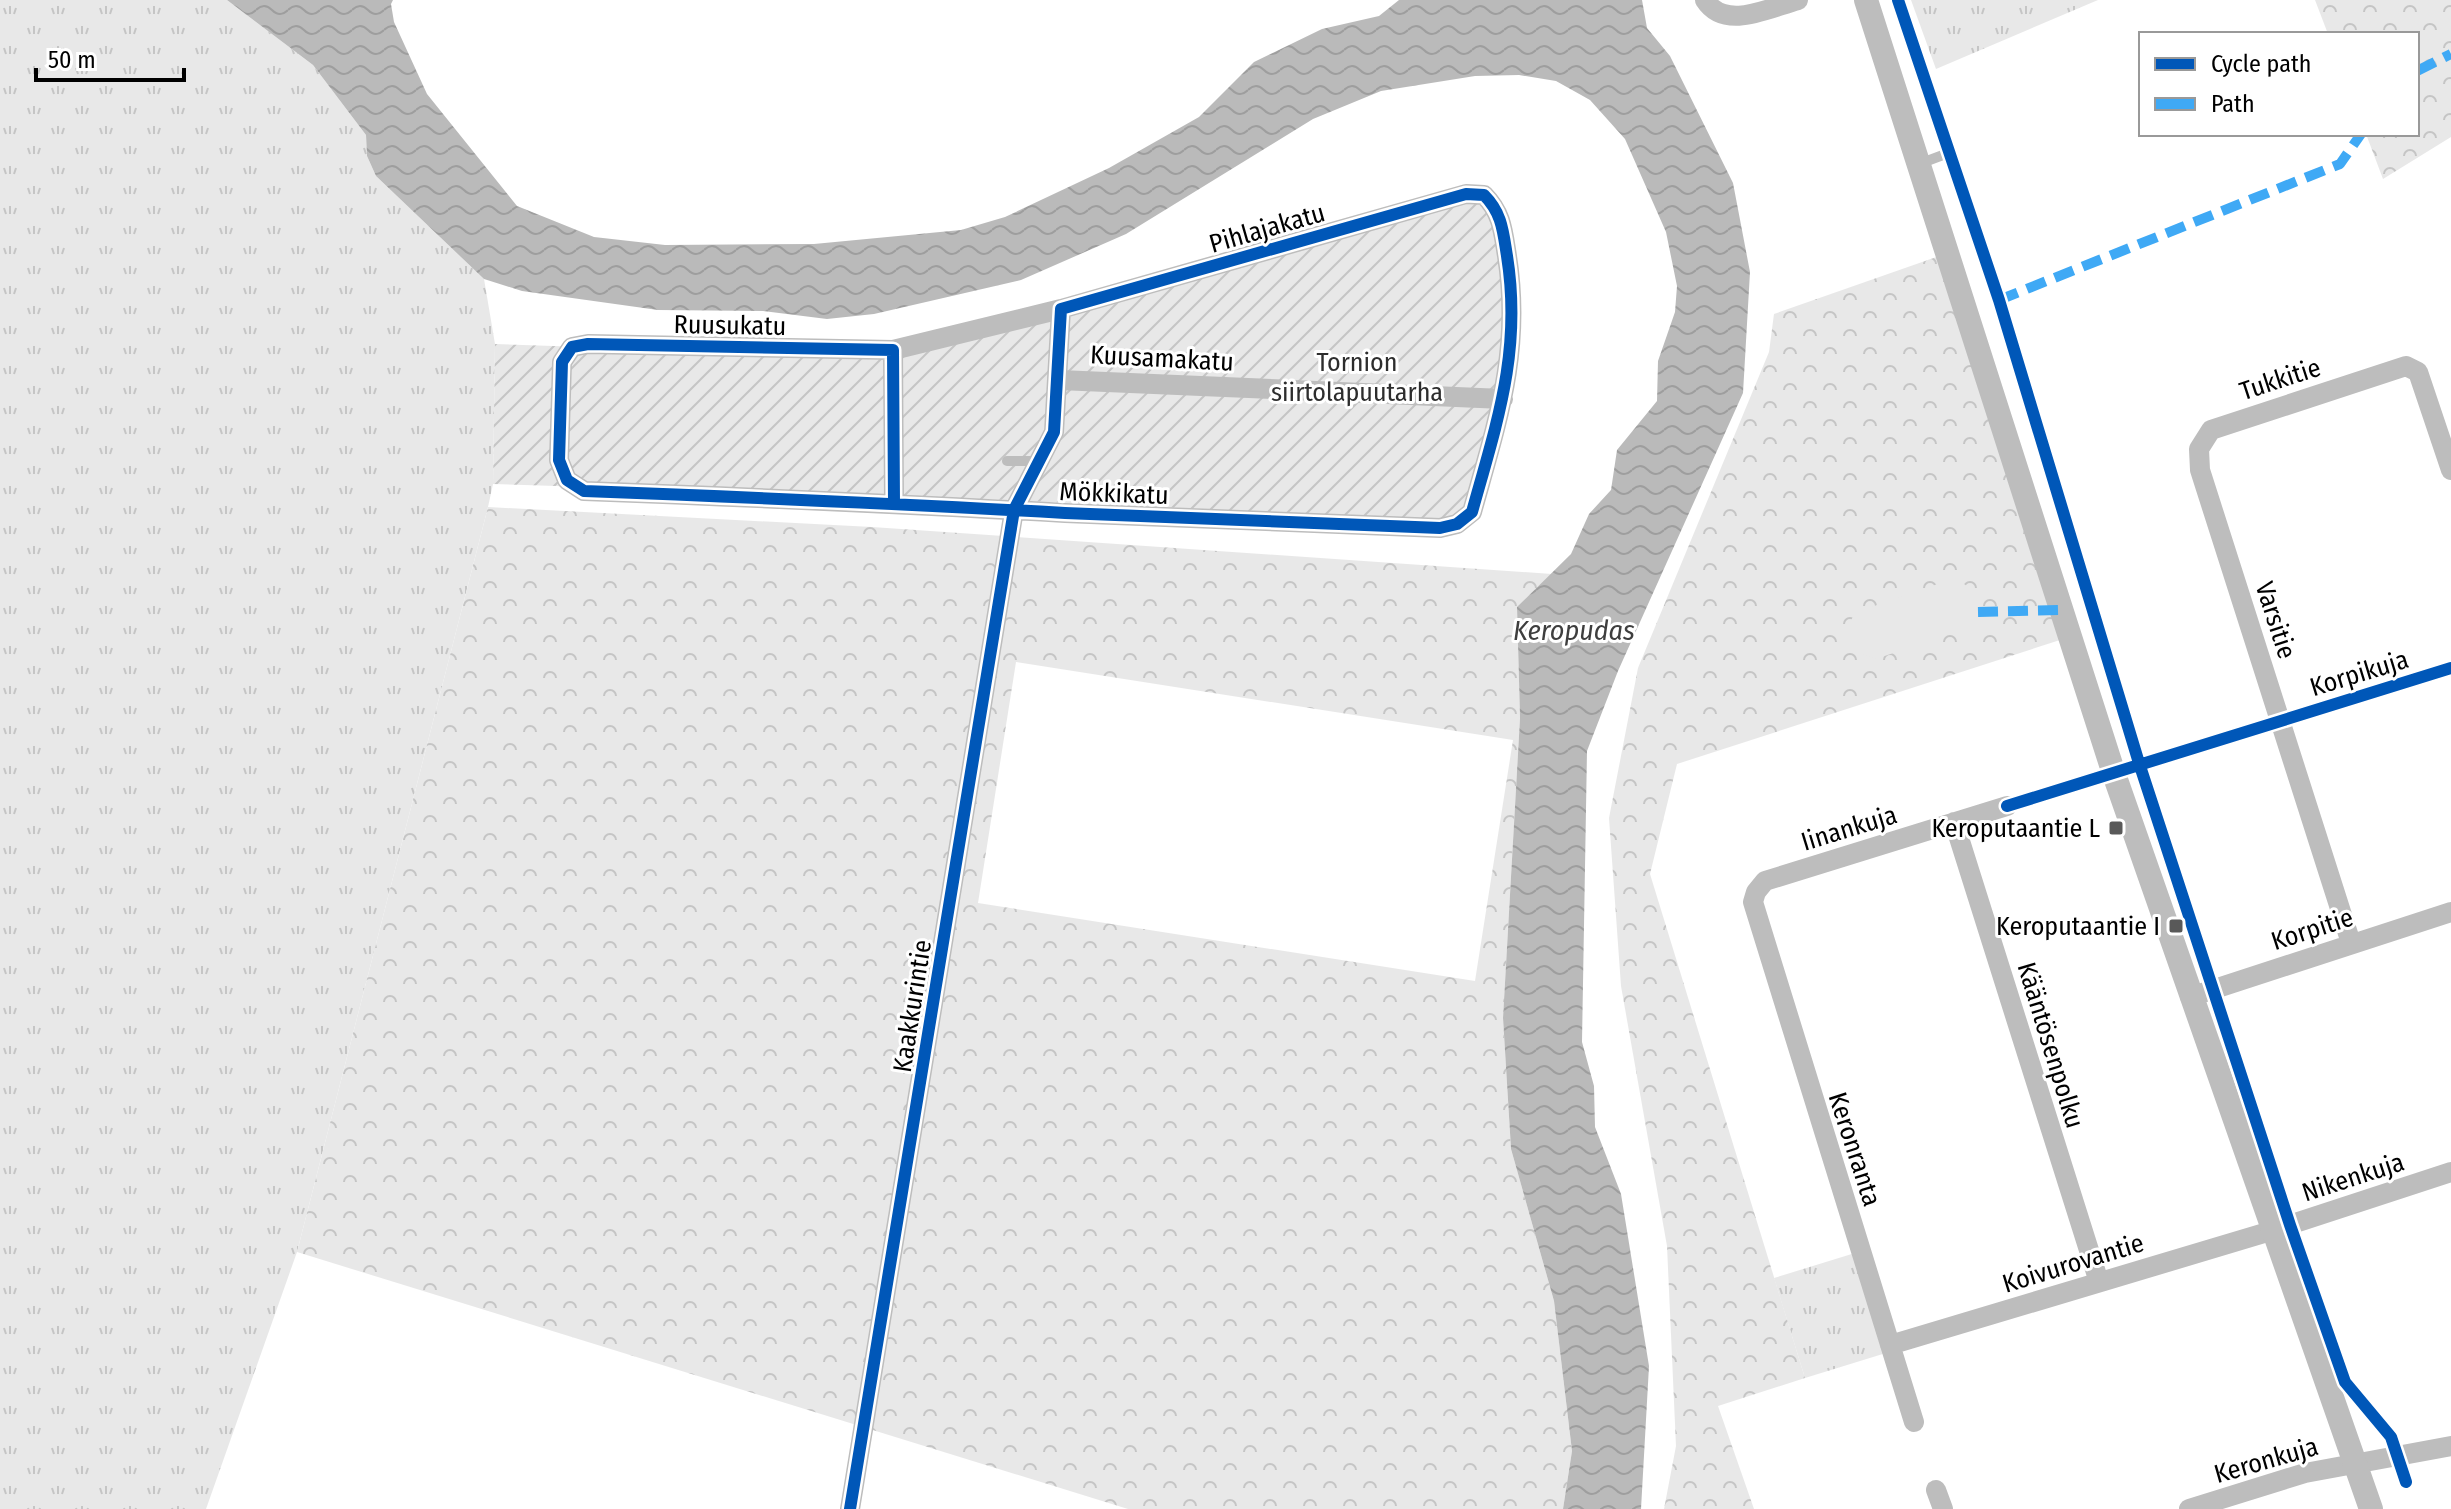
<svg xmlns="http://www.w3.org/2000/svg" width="2451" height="1509" viewBox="0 0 2451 1509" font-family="'Fira Sans Condensed',sans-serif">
	<defs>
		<pattern id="grass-tufts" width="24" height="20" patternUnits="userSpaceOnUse" patternTransform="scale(2)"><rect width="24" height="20" fill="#e8e8e8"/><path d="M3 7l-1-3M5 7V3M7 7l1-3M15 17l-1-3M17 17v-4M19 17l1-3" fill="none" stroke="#c5c5c5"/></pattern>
		<pattern id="forest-crowns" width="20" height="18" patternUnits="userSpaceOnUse" patternTransform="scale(2)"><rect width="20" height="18" fill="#e8e8e8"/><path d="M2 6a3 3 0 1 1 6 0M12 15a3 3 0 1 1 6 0" fill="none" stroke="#c5c5c5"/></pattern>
		<pattern id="garden-furrows" width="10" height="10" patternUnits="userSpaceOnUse" patternTransform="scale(2)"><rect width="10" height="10" fill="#e8e8e8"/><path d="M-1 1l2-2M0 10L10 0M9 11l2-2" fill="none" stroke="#c5c5c5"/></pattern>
		<pattern id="water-waves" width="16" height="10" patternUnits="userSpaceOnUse" patternTransform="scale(2)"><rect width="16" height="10" fill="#bababa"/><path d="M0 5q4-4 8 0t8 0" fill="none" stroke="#9e9e9e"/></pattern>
	</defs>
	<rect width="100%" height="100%" fill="#fff"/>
	<path fill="url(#grass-tufts)" d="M0 0H227L313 65 366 135 367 156 376 176 484 279 495 344 493 484 488 507 297 1252 206 1509H0Z
		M1911 0H2098L1936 69Z
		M1855 1253 1886 1353 1805 1378 1774 1278Z"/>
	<path fill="url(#forest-crowns)" fill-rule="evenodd" d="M2315 0H2451V137L2383 179 2366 134H2417V34H2328Z
		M1945 254 2060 640 1677 764 1650 874 1805 1378 1718 1406 1754 1509H1664L1676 1446 1667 1246 1621 986 1609 818 1638 668 1769 352 1774 314Z
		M488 507 872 527 1552 574 1517 608 1520 718 1503 1018 1511 1149 1554 1301 1572 1451 1563 1509H1128L297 1252ZM1016 662 1513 740 1475 981 978 903Z"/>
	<path fill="url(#garden-furrows)" d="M1466 199 1481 203 1493 215 1506 302 1499 389 1467 507 1454 517 1440 520 1006 500 493 484 495 344 888 357Z"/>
	<path fill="#e8e8e8" d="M1955 578 1967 586 1980 623 1876 659 1861 654 1850 624 1854 613Z"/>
	<path fill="url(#water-waves)" d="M227 0H393L391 4 394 22 427 94 517 206 594 237 665 245 814 244 961 230 1005 217 1109 168 1199 117 1254 62 1322 29 1379 16 1399 0H1642L1647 28 1670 56 1733 183 1750 272 1743 393 1618 671 1587 751 1582 1042 1594 1086 1595 1127 1621 1194 1649 1366 1641 1509H1563L1572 1451 1554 1301 1511 1149 1503 1018 1520 718 1517 607 1571 554 1589 514 1611 490 1617 450 1657 401 1658 361 1675 312 1677 286 1666 232 1625 139 1590 100 1556 81 1519 75 1475 76 1381 91 1313 119 1126 234 1021 280 874 314 827 319 763 311 658 310 522 291 484 279 376 176 367 156 366 135 313 65Z"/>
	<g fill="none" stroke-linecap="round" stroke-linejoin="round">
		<path stroke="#bdbdbd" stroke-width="10" d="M1919 164 1951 152
			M1007 461H1040"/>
		<path stroke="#bdbdbd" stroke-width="20" d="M1705 0C1725 31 1769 8 1798 0
			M893 350 1061 309
			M1059 380 1503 399
			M1954 822 2099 1282
			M2351 943 2200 470 2199 449 2211 430 2406 366 2418 372 2451 470
			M2190 997 2451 912
			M1890 1345 2271 1231 2451 1172
			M1914 1422 1753 902 1756 892 1765 881 2007 806
			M1936 1490 1943 1509
			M850 1509 1014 510 1054 432 1061 309 1466 194 1484 195C1502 213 1503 231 1507 256 1522 351 1497 422 1472 512L1457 524 1440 528 1065 513C905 504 744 497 584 491L567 480 559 460 562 362 572 347 588 344 893 350 894 503
			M2189 1509 2305 1473 2451 1446"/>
		<path stroke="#bdbdbd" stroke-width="24" d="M1866 0 2114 774 2371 1509"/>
		<path stroke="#3fa9f5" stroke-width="10" stroke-dasharray="20 10" stroke-linecap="butt" d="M2417 71 2451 54
			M1999 300 2340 164 2361 134
			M1978 612 2063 610"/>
		<g stroke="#fff" stroke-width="17">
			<path id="cycleway" d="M1898 0 1999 300 2139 763 2290 1225 2345 1382 2391 1437 2406 1482
				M2007 806 2451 668
				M850 1509 1014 510 1054 432 1061 309 1466 194 1484 195C1502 213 1503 231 1507 256 1522 351 1497 422 1472 512L1457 524 1440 528 1065 513C905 504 744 497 584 491L567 480 559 460 562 362 572 347 588 344 893 350 894 503"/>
		</g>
		<use href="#cycleway" stroke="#0057b8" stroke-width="12"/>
	</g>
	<g fill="#595959" stroke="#fff" stroke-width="3">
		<rect x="2108" y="820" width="16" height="16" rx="4"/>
		<rect x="2168" y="918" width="16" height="16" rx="4"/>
	</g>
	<g text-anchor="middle" stroke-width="6" stroke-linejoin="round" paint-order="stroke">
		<g font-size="26" fill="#000" stroke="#fff">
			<text transform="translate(1267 228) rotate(-16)" y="9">Pihlajakatu</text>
			<text transform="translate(730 325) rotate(1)" y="9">Ruusukatu</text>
			<text transform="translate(1162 358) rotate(3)" y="9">Kuusamakatu</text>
			<text transform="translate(2280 379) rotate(-18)" y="9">Tukkitie</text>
			<text transform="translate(1114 493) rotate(2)" y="9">Mökkikatu</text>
			<text transform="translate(2276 620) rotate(72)" y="9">Varsitie</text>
			<text transform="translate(2359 673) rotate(-17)" y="9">Korpikuja</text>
			<text transform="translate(1849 828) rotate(-17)" y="9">Iinankuja</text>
			<text transform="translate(2312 929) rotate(-18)" y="9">Korpitie</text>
			<text transform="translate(912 1006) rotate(-81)" y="9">Kaakkurintie</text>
			<text transform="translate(2051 1045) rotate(73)" y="9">Kääntösenpolku</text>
			<text transform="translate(1855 1149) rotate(72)" y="9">Keronranta</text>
			<text transform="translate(2353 1177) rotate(-18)" y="9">Nikenkuja</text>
			<text transform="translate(2073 1263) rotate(-17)" y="9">Koivurovantie</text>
			<text transform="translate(2266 1460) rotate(-16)" y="9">Keronkuja</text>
		</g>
		<g font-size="26" fill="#2d2d2d" stroke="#fff">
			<text x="1357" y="371">Tornion<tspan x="1357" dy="30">siirtolapuutarha</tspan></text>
		</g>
		<g font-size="26" fill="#000" stroke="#fff" text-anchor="end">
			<text x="2100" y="837">Keroputaantie L</text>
			<text x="2160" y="935">Keroputaantie I</text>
		</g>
		<g font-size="28" font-style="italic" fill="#3e3e3e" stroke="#fff">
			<text x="1574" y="640">Keropudas</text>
		</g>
	</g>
	<rect x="2139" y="32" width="280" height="104" fill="#ffffff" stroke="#999999" stroke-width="2"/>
	<rect x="2155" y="58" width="40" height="12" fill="#0057b8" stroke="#999999" stroke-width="2"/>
	<text x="2211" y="72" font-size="24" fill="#000000">Cycle path</text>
	<rect x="2155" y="98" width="40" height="12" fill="#3fa9f5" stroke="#999999" stroke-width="2"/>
	<text x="2211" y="112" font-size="24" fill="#000000">Path</text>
	<path d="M36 68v12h148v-12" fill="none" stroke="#000000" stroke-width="4"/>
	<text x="48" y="68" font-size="24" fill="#000000" stroke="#ffffff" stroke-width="6" paint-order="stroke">50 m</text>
</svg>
